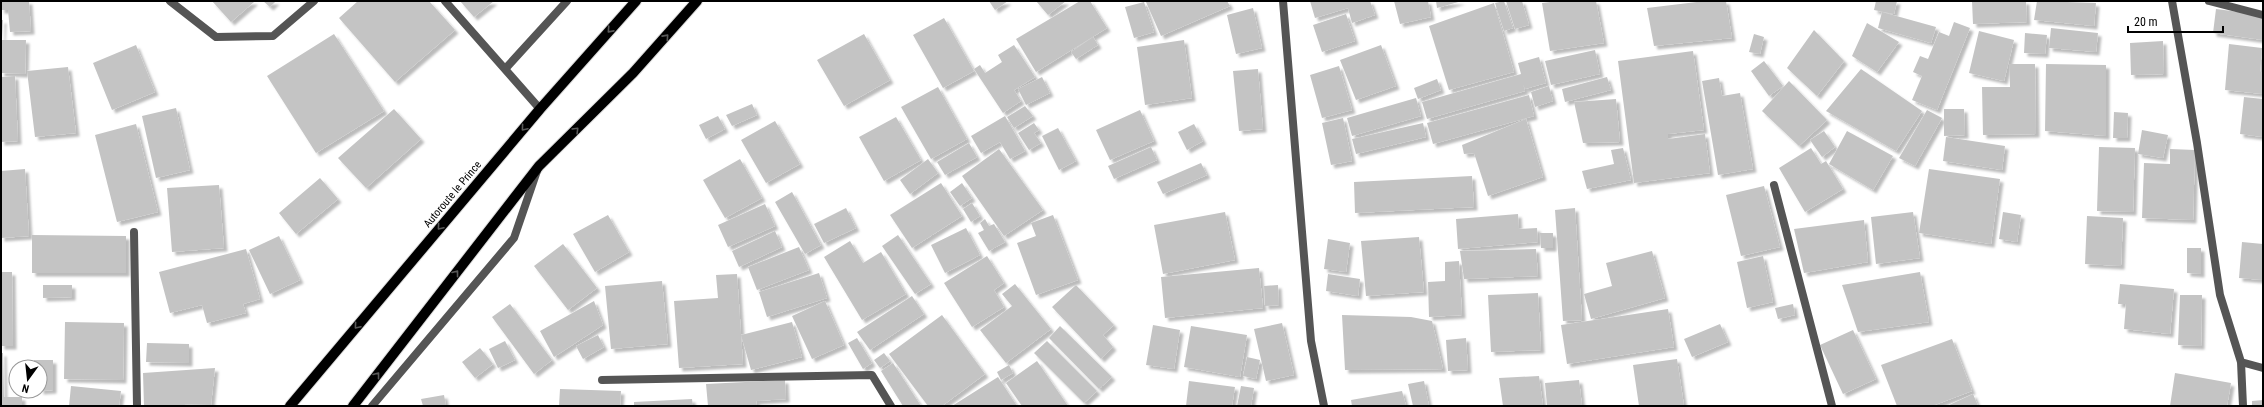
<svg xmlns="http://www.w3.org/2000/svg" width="2264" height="407" viewBox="0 0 2264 407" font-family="'Roboto Condensed',sans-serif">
	<defs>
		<filter id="shadow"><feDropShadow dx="3.5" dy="3.5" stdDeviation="1" flood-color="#0004"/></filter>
	</defs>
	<rect width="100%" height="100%" fill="#fff"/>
	<path fill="#c4c4c4" filter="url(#shadow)" d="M1 1H29L31 31 10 32 8 10H1Z
		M212 1H254V2L231 22Z
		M263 1H276L270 7Z
		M358 1H429L455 30 395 82 339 18Z
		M460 1H494L474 17Z
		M989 1H1008L995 10Z
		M1036 1H1066L1048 15Z
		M1080 1H1090L1107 28 1036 72 1016 39Z
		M1149 1H1227L1230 6 1161 36 1146 2Z
		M1310 1H1370L1375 15 1352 23 1348 8 1315 18Z
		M1394 1H1428L1431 17 1400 24Z
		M1436 1H1462L1437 8Z
		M1504 1 1513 28 1504 31 1495 3Z
		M1506 1H1522L1529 25 1515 29Z
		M1558 1H1596L1604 43 1550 51 1542 3Z
		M1705 1H1726L1732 38 1654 46 1647 8Z
		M1876 1H1897L1894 14 1874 10Z
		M1972 1H2026L2027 22 1973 24Z
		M2037 1 2096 3 2094 26 2034 20Z
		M1144 2 1154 32 1134 38 1125 7Z
		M1494 3 1514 72 1449 90 1429 26Z
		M1253 8 1262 48 1236 54 1227 15Z
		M2216 9 2263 15V40L2213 33Z
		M1882 12 1936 27 1931 43 1878 28Z
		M1346 14 1355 41 1322 52 1313 25Z
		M944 18 974 71 943 88 913 35Z
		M1 20H3L2 40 1 39Z
		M1954 22 1970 28 1937 110 1912 100 1922 76 1913 72 1920 56 1928 59 1939 32 1949 36Z
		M1867 23 1899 42 1877 72 1852 56Z
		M2051 28 2098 33 2096 52 2049 48Z
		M1814 30 1844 61 1817 96 1787 68Z
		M1979 31 2014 40 2004 81 1969 73Z
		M2025 33 2047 35 2045 54 2024 53Z
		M334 34 384 111 316 153 267 76Z
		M864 34 890 80 844 106 817 60Z
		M1754 34 1764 37 1760 54 1749 52Z
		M1093 37 1098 45 1076 59 1071 52Z
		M1 40H26L25 74 1 73Z
		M1184 40 1192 98 1145 105 1137 47Z
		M2163 41 2164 74 2131 75 2130 43Z
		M2229 44 2262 48 2260 72H2263V94L2225 90Z
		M136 45 155 92 112 110 93 63Z
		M1014 45 1035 77 1014 90 1021 101 1003 113 974 69 980 65 985 73 1002 62 998 55Z
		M1381 45 1396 86 1356 100 1340 60Z
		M1595 50 1600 74 1551 85 1545 61Z
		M1693 51 1704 130 1668 134V139L1705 134 1710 173 1634 183 1618 61Z
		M1539 57 1546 83 1525 89 1523 84 1525 91 1427 119 1422 102 1521 74 1518 63Z
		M1764 61 1783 86 1769 96 1751 71Z
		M2009 64H2035L2036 134 1983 135 1982 87H2010Z
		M2046 64 2106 65V136L2045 131Z
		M1339 66 1352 110 1322 118 1310 75Z
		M68 67 76 133 35 137 27 71Z
		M1258 69 1263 129 1239 131 1233 71Z
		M1861 69 1922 111 1896 151 1826 111Z
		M15 76 18 141 1 142V77Z
		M1042 77 1050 93 1026 105 1018 89Z
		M1607 77 1611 90 1565 102 1562 89Z
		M1719 78 1722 96 1740 93 1753 169 1718 175 1702 81Z
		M1437 79 1441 90 1418 99 1414 88Z
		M1789 81 1827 120 1799 146 1762 111Z
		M1549 86 1553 101 1535 107 1531 92Z
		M938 87 967 139 931 159 901 107Z
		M1529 95 1534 116 1433 144 1427 123Z
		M2244 97 2263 99V137L2240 134Z
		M1416 98 1421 116 1352 136 1347 118Z
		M1616 99 1620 142 1583 143 1574 102Z
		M752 104 757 115 732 126 726 115Z
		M1025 106 1033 116 1014 128 1007 117Z
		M176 108 190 170 156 178 142 116Z
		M394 109 421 139 366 188 338 158Z
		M1944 109H1964L1965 135 1944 136Z
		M1140 110 1154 141 1110 160 1096 130Z
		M1927 110 1942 118 1915 166 1899 158Z
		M2114 112 2128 113 2127 138H2113Z
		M718 116 725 129 706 139 699 125Z
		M1005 116 1025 151 1010 159 1000 142 981 153 971 136Z
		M896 117 921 160 884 181 859 137Z
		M1343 118 1352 161 1331 165 1322 123Z
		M1526 119 1543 177 1488 196 1474 153 1464 154 1462 145Z
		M775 121 800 164 766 183 741 140Z
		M1034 123 1039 130 1034 133 1041 143 1029 150 1018 133Z
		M1423 123 1426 137 1356 154 1352 139Z
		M136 124 158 212 117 222 95 135Z
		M1194 124 1203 141 1187 150 1178 132Z
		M1058 128 1076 161 1059 170 1042 136Z
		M2142 130 2168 135 2163 158 2138 154Z
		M1824 131 1835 147 1822 157 1810 140Z
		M1847 131 1893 156 1873 190 1829 164Z
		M1946 137 2005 146 2002 170 1943 161Z
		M969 143 977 157 945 175 937 162Z
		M1151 147 1157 160 1114 179 1108 166Z
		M2099 147 2135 148 2133 212 2097 211Z
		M1623 148 1631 180 1587 189 1582 171 1614 164 1611 150Z
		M1811 148 1821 164 1826 161 1843 189 1805 212 1779 168Z
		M999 149 1043 210 1004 236 962 176Z
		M2170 149 2195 150 2193 220 2142 218 2144 163 2170 164Z
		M740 159 762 198 725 218 703 180Z
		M928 159 938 173 910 194 900 180Z
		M1201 163 1207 175 1163 194 1157 182Z
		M25 169 29 236 1 238V171Z
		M1929 169 2000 179 1991 244 1919 233Z
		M1472 176 1474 207 1355 213 1354 182Z
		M320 178 338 199 296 234 279 213Z
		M941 183 962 216 912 248 890 215Z
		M962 183 972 198 960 206 950 192Z
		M219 185 224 248 172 252 167 188Z
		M1764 186 1780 247 1741 256 1726 195Z
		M792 192 821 245 805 254 775 202Z
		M972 203 980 216 971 222 963 209Z
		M765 204 775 226 728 247 718 225Z
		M846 208 856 228 824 243 814 224Z
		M1575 208 1582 320 1563 321 1555 210Z
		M1225 212 1235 260 1163 274 1154 225Z
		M1913 212 1920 258 1876 264 1871 217Z
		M2003 212 2021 215 2017 242 1999 239Z
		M1518 214 1519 229 1537 228 1538 242 1458 249 1456 219Z
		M608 215 629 252 595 272 573 234Z
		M1053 215 1078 280 1036 295 1017 243 1036 236 1031 223Z
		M2087 216 2123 218 2121 266 2085 264Z
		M985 219 989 226 994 224 1005 242 989 251 978 233 984 230 980 223Z
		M1864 220 1868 262 1804 273 1794 229Z
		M966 228 980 255 945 273 931 245Z
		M775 231 782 247 739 267 732 251Z
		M1540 233H1553V248H1541Z
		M32 235 126 236V273H32Z
		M898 235 931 284 915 294 882 246Z
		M279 236 300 280 270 294 249 250Z
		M1419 237 1424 292 1366 296 1361 241Z
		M1328 239 1350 243 1346 272 1324 269Z
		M850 241 863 263 881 252 906 294 862 320 824 257Z
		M2242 242 2263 244V280L2239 278Z
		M563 244 597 288 568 310 534 266Z
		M799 247 809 270 757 290 748 267Z
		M2187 248H2201V274L2187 273Z
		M246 249 260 299 243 304 246 313 207 323 202 305 170 313 159 272Z
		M1536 249 1538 276 1464 279 1460 251Z
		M1652 251 1665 298 1591 319 1584 294 1612 286 1606 263Z
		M987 256 1004 283 994 290 1004 307 972 327 944 283Z
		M1763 256 1773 302 1747 308 1737 262Z
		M1459 261 1462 315 1429 317 1428 282 1445 281V262Z
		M1259 268 1263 308 1165 318 1161 277Z
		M1 272H12L13 346H1Z
		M1920 272 1929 322 1858 332 1842 285Z
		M819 273 827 298 767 317 759 292Z
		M737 274 743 364 679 368 674 301 718 298 716 275Z
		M1328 274 1360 279 1358 296 1326 291Z
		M662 281 668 344 611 349 605 286Z
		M1015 284 1051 329 1006 363 980 330 1012 306 1002 294Z
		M2120 284 2174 289 2170 334 2124 329 2126 304H2118Z
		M43 285H72V297L43 298Z
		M1076 285 1114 325 1103 335 1113 347 1101 359 1052 307Z
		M1278 285 1279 305 1265 306 1264 286Z
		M1538 293 1541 350 1491 352 1488 295Z
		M2180 295H2202L2201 346 2178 345Z
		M912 296 924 314 870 350 857 332Z
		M594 301 603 325 554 357 540 331Z
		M825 301 844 345 812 359 792 316Z
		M510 304 552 360 534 374 492 317Z
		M1793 304 1795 315 1778 319 1775 308Z
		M1668 309 1674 347 1567 364 1561 325Z
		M942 315 985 374 942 406H928L889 354Z
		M1342 315 1411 317 1432 321 1443 369 1345 370Z
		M65 322 124 323 123 380 64 379Z
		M792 322 802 357 751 370 741 335Z
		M1282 323 1294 375 1266 381 1254 329Z
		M1720 324 1728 342 1692 357 1684 339Z
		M1153 325 1180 330 1174 369 1146 365Z
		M1060 326 1112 377 1099 389 1049 338Z
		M1191 326 1247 335 1240 377 1184 367Z
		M1853 330 1876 379 1843 394 1820 345Z
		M598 335 604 347 583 359 576 346Z
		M857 338 872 363 863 369 848 343Z
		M1466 338 1468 370 1448 371 1446 340Z
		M1952 339 1972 391 1932 406H1897L1881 365Z
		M505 341 515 360 498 368 489 349Z
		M1047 341 1097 391 1084 403 1034 353Z
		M147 343 189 344V363L146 362Z
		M480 348 493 364 475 378 462 362Z
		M1 353H3L4 397H22V406H1Z
		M884 353 890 361 880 368 874 360Z
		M1247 357 1260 360 1256 379 1243 376Z
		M1677 359 1684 406H1639L1633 365Z
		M34 360H53V390L40 391V367H34Z
		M1037 361 1068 406H1022L1006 383Z
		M893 363 921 406H903L881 371Z
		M1009 365 1013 373 1001 380 997 372Z
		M215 368 211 405 184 404V406H144L143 373Z
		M2175 373 2231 383 2227 406H2170Z
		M1539 376 1543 406H1503L1499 378Z
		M998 377 1017 406H952Z
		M785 380 786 399 756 401 757 406H708L706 384Z
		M1579 380 1582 406H1547L1545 383Z
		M1189 381 1235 387 1232 406H1186Z
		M1424 381 1429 406H1413L1408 384Z
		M71 386 121 391 119 406H69Z
		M1241 386 1254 388 1251 406H1237Z
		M560 389 621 391 620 406H559Z
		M1402 391 1406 406H1352L1351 400Z
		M1973 394 1978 406H1947Z
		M444 395 446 406H423L421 399Z
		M692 399 693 406H634V402Z
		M2263 400V406H2252V401Z"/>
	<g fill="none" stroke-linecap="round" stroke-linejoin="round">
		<g stroke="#dbdbdb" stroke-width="12">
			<path id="primary" d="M290 406 540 109 636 1
				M353 406 539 166 633 73 697 1"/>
		</g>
		<path stroke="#555" stroke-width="8" d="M170 1 216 37 273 36 314 1
			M506 68 567 1
			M1774 185 1832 406
			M134 232 137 406
			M372 406 514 238 537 171"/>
		<path stroke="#555" stroke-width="8" d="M445 1 540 109
			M1283 1 1311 341 1324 406
			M2172 1 2197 143 2220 295 2241 362 2243 406
			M2209 1 2263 15
			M2241 362 2263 368
			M602 380 872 375 891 406"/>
		<use href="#primary" stroke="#000" stroke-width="10"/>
	</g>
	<defs><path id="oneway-chevron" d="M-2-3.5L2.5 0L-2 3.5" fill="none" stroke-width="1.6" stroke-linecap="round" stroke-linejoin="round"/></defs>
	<g stroke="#595959">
		<use href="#oneway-chevron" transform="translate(610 30) rotate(132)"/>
		<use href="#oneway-chevron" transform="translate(666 37) rotate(-48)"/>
		<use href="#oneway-chevron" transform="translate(524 128) rotate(130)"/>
		<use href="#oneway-chevron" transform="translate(576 130) rotate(-45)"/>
		<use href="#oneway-chevron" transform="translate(440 227) rotate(130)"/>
		<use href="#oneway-chevron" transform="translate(456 273) rotate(-52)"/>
		<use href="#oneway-chevron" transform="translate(357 326) rotate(130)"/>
		<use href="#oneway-chevron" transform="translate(377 375) rotate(-52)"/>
	</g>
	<g text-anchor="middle" stroke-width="3" stroke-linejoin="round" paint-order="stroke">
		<g font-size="11" fill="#000" stroke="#fff">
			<text transform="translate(452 194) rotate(-50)" y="4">Autoroute le Prince</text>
		</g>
	</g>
	<rect width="2264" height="407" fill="none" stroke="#000000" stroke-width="4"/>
	<g transform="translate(28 379) rotate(195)"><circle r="19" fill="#ffffff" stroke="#999999"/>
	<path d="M0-3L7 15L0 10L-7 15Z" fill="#000000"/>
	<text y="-6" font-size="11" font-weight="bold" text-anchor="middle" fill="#000000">N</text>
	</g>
	<path d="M2128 26v6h95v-6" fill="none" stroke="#000000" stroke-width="2"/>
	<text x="2134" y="26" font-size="12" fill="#000000" stroke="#ffffff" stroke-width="3" paint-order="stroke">20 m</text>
</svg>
